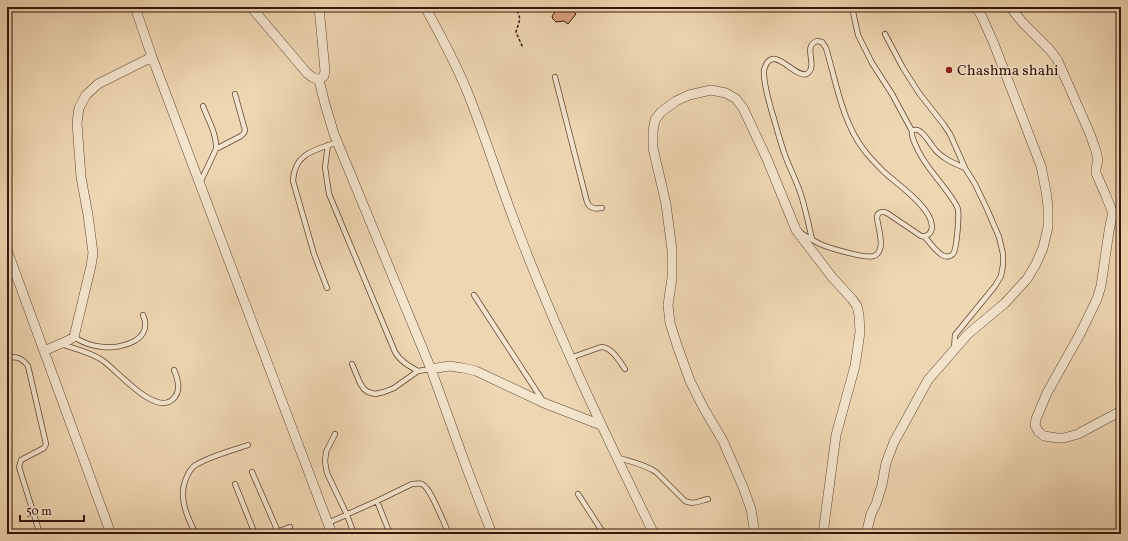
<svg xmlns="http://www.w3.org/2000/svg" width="1128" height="541" viewBox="0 0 1128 541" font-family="Vollkorn,serif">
	<rect width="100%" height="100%" fill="#eed6b2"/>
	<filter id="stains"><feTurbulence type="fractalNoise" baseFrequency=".005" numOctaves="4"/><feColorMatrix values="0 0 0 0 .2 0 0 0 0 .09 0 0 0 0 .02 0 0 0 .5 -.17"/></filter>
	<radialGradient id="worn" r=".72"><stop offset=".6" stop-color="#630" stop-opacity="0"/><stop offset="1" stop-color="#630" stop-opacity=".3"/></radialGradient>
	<path fill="#d9a07c" stroke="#35170b" d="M559 7H568L576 14 568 24 564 21 556 22 553 19 552 16Z"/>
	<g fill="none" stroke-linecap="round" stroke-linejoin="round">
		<g stroke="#634735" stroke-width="6">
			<path id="service" d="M852 7 858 35 872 63 892 94 912 131
				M885 34 903 68 919 93 944 125 950 134 965 168 975 184 987 209 999 237 1003 254V265L1001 276 995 286 955 335 954 349
				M555 77 587 202C590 209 595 209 602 208
				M328 145 325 167 329 194 395 352C400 361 409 366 418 371
				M216 149 241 136 244 133 245 130 235 94
				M200 183 216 149C217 134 208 120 203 106
				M801 233C807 237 814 241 820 244 829 248 866 259 874 256 877 255 879 252 880 249 883 242 878 226 877 218 877 212 882 211 887 213L921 236C928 237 932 233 932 226 931 207 897 184 884 172 877 165 870 158 864 150 842 122 836 81 826 48L822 42 817 41C802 46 818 65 808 73 799 81 780 53 770 60 767 62 765 66 764 70 763 81 768 98 771 109 776 125 780 142 786 158 791 171 798 184 802 198 806 212 809 226 812 239
				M925 237C929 242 938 254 944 256 947 257 950 257 953 254 957 249 959 216 958 209 955 201 948 193 943 186 933 173 922 161 916 146 914 141 911 137 912 131 915 129 917 129 921 132 926 136 929 142 933 147 941 158 953 163 965 168
				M327 288 314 254 293 181C294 153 315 150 338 142
				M474 295 543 401
				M74 337C83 343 92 346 103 347 122 349 154 340 143 315
				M61 344C75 349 90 352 102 360 116 369 155 417 173 399 182 391 178 379 174 370
				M7 358C17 356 22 358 28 366L46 444 44 448 21 460 19 467 40 534
				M570 358 601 347C612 347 619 361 625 369
				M352 364 360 383 364 389 368 392 375 394 384 392 394 388 418 371 431 369
				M335 434 326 452 325 462 327 473 347 515 354 534
				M619 458C632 462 644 464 656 472L685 501C693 505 700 501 708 499
				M252 472 279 534
				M235 484 255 534
				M578 494 604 534
				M377 501 390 534
				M328 523 377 501 412 484C415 484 419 483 422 484 431 488 444 524 449 534
				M196 534C187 517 179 499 185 481 187 476 189 471 193 467 204 458 234 450 248 445
				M271 534 290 527"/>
		</g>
		<g stroke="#634735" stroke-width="10">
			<path id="minor" d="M135 7 152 57 332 534
				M251 7 307 73 312 77 319 80
				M319 7 325 71 324 76 319 80
				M425 7C440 34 455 62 467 91 486 138 501 188 520 236 559 338 606 436 654 534
				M1010 7 1023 23 1049 49 1057 59 1090 134 1096 151 1098 160 1096 169V173L1106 196 1112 211V216L1109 231 1101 286 1097 299 1080 334 1047 393 1036 419 1035 425 1038 431 1044 436 1057 438H1064L1078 434 1121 411
				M319 80 325 104 334 134 431 369 449 366 463 368 476 371 544 403 601 425
				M7 250 111 534
				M44 351 69 340 74 337 91 266 93 253 88 215 81 177 77 123 79 108 86 95 98 84 152 57
				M431 369 466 466 492 534
				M755 534 751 509 743 487 723 441 703 407 690 381 677 345 670 323 668 305 672 278V250L666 204 653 148V131L655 120 661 112 676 101 689 95 711 90 726 93 736 99 743 108 767 159 796 230 832 277 852 299 857 306 859 315 860 332 858 346 855 366 836 435 823 534
				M866 534 871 514 876 504 882 485 886 463 894 442 928 380 968 334 1005 303 1027 279 1036 264 1043 248 1048 227V207L1046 191 1041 166 994 44 982 17 976 7"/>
		</g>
		<path stroke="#35170b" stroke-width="1.5" stroke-dasharray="3 2" stroke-linecap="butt" d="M520 7 517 10 520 19 516 32 523 48"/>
		<use href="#service" stroke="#f4e4cd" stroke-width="4.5"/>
		<use href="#minor" stroke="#f4e4cd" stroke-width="9"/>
	</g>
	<circle fill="#8f2418" stroke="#f4e4cd" stroke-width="1.5" cx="949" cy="70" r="4"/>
	<g text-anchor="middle" stroke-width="3" stroke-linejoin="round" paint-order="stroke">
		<g font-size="15" fill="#35170b" stroke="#f4e4cd" text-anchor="start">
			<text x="957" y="75">Chashma shahi</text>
		</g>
	</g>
	<rect width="1128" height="541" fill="none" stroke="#eed6b2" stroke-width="24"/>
	<rect x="8" y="8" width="1112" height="525" fill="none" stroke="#35170b" stroke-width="2"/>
	<rect x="12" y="12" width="1104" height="517" fill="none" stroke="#35170b"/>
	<path d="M20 515v6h64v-6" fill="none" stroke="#35170b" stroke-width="2"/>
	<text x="26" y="515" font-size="12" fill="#35170b" stroke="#f4e4cd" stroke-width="3" paint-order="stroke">50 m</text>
	<rect width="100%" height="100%" filter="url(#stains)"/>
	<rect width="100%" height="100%" fill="url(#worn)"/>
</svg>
